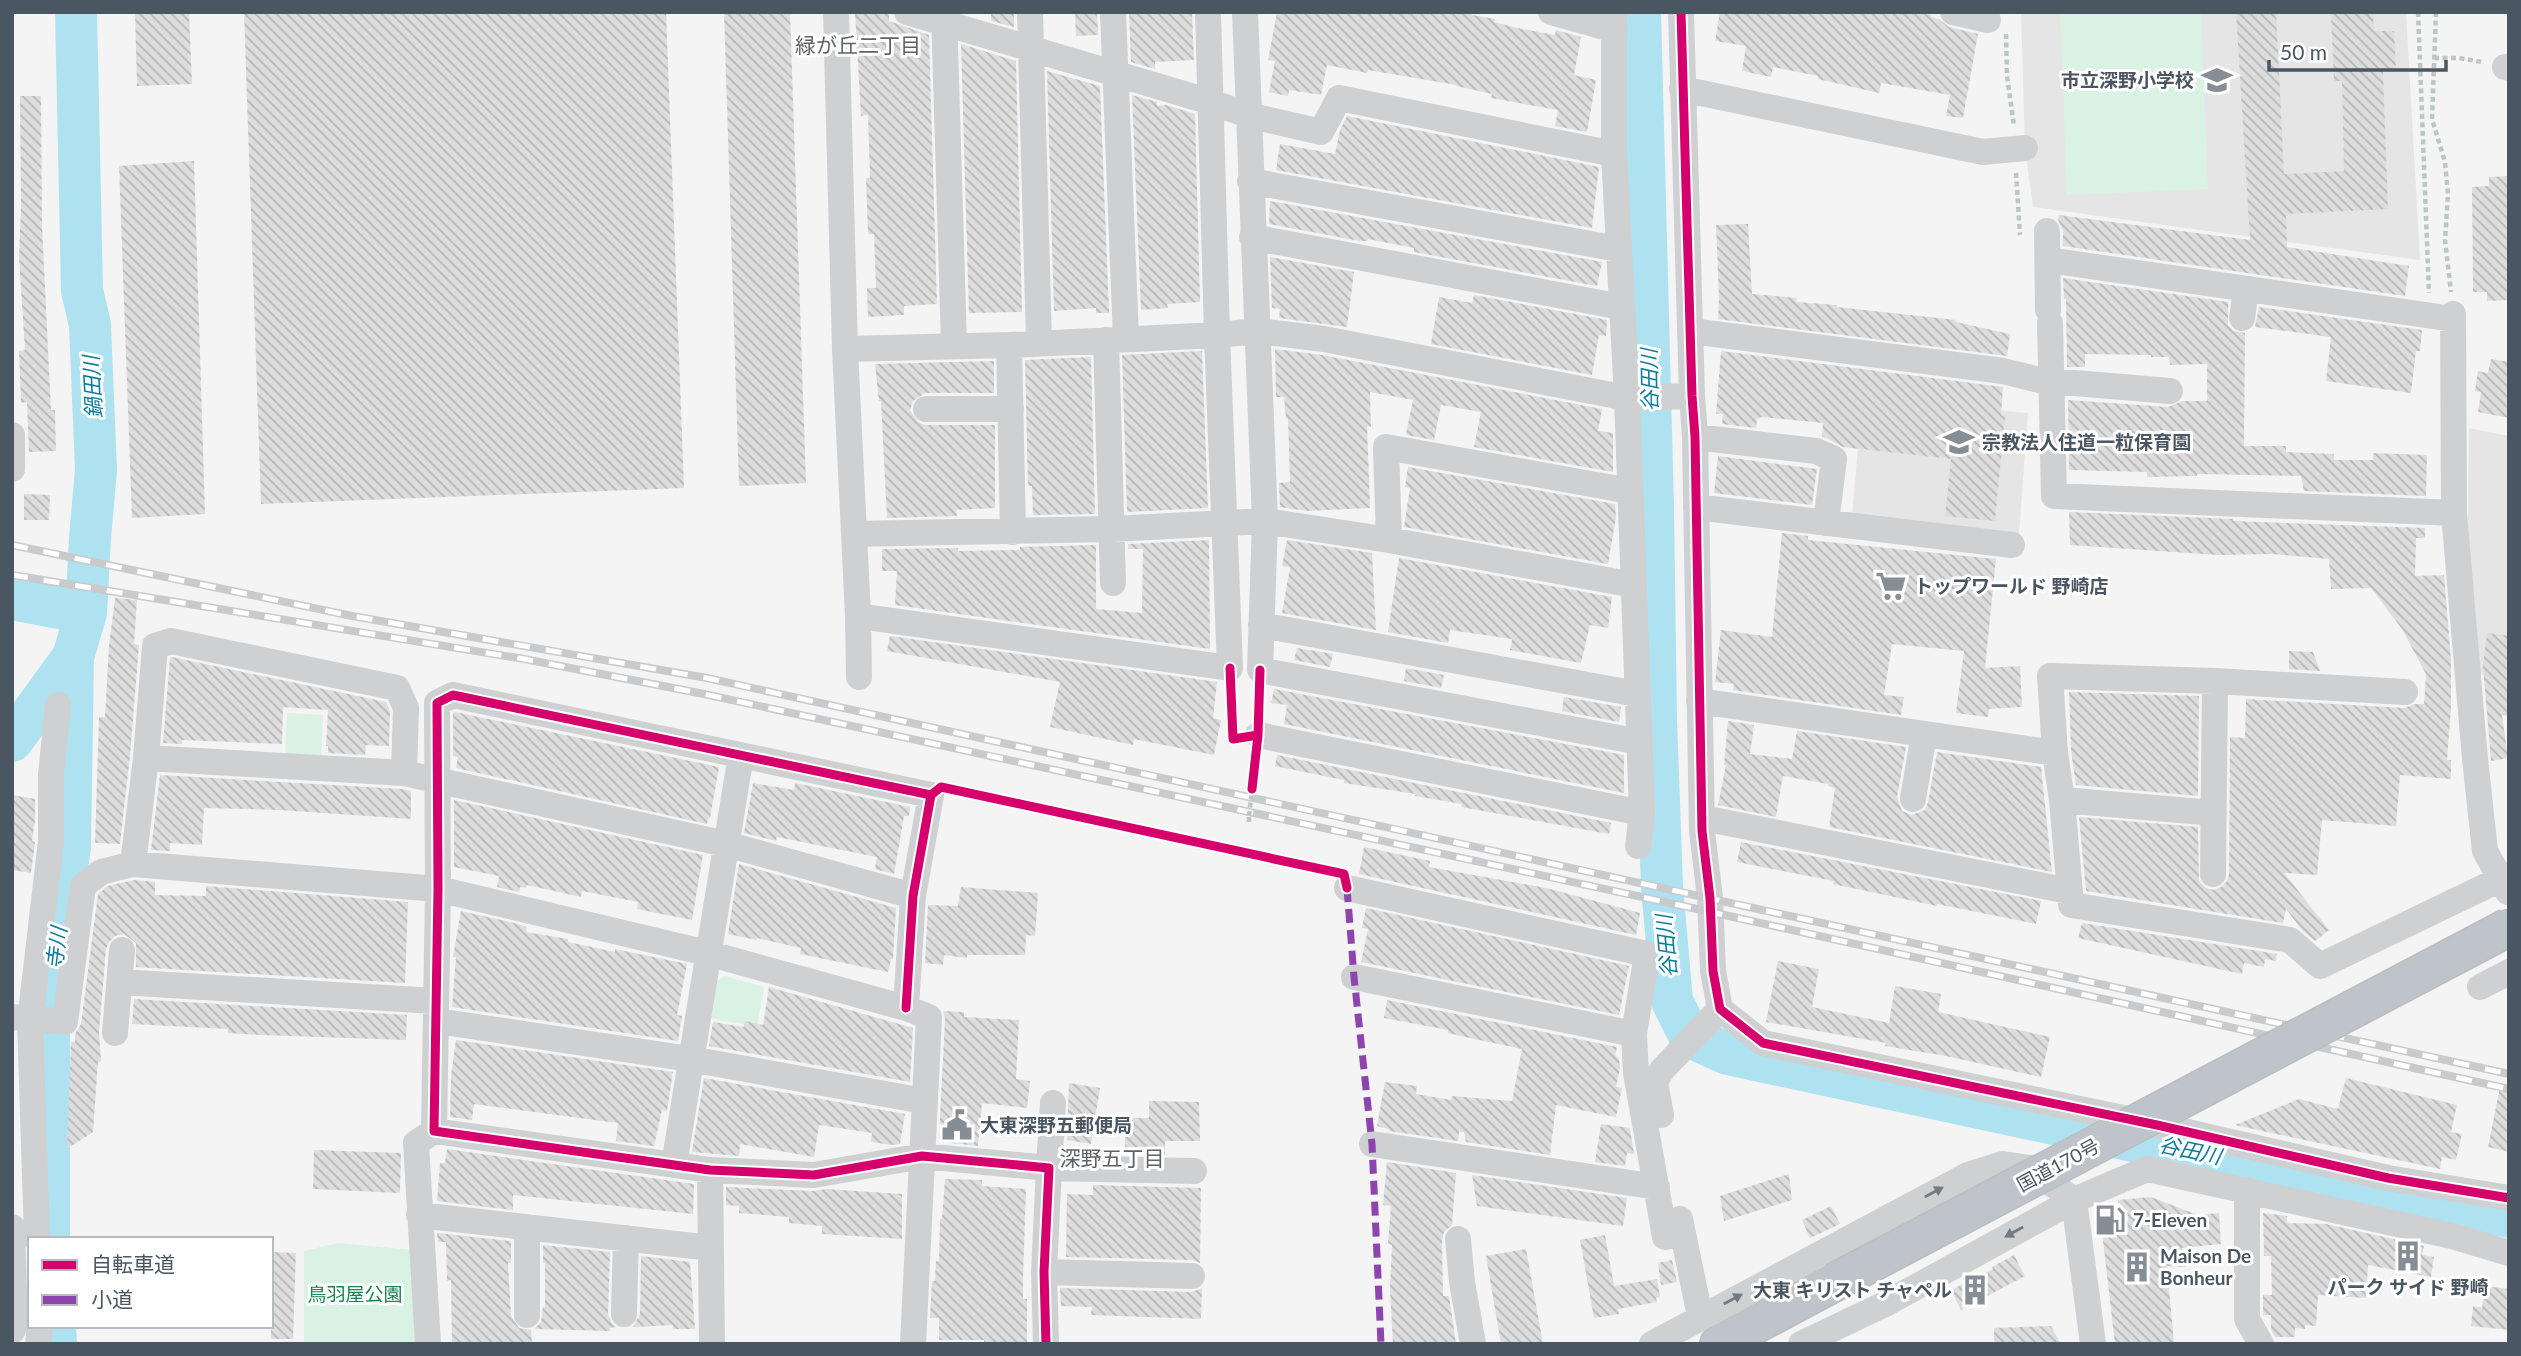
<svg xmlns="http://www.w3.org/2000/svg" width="2521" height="1356" viewBox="0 0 2521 1356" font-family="Lato,'Noto Sans JP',sans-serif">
	<defs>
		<pattern id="building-back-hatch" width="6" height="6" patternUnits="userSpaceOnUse" patternTransform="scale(1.75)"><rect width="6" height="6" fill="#ddddde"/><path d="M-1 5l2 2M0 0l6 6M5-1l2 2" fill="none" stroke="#b5b6b7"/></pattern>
	</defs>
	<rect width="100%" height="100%" fill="#f4f4f4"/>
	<path fill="#e6e5e6" d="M2021 12H2406L2420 260 2033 207 2025 148Z
		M1862 398 2028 413 2019 534 1852 517Z
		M2469 428 2509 436V678L2477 674 2468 524Z"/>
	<path fill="#d9f2e3" d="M2060 12H2201L2208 189 2067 195Z
		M287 713 323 715 321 759 285 757Z
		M725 976 764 987 757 1027 704 1017 710 985Z
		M338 1243 413 1250 418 1344H304V1251Z"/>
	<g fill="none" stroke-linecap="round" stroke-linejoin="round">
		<path stroke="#aee2f0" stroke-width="42" d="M1640 12 1653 507 1656 719 1662 887 1672 1001 1690 1037 1728 1054 2286 1174 2509 1217
			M12 599 86 613
			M12 741 73 657 86 613 90 538 96 470 90 325 82 290 76 12
			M49 1239V1006L70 846 73 657
			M55 1326 56 1344"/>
	</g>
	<path fill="url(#building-back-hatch)" d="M135 12H189L192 84 137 86Z
		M244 12H666L684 488 261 504Z
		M724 12H790L806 483 739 486Z
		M855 12H889V21L929 35 937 304 904 306V315L868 317 867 288H876L874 234H868L866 178H870L868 115 861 116Z
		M991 12H1014V27L991 21Z
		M1075 12H1097L1098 35 1076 36Z
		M1129 12H1192L1194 60 1155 62V69L1131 62Z
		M1277 12H1472V15L1495 19 1494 22 1517 28 1555 35 1556 30 1581 37 1574 75 1596 80 1587 132 1555 126 1558 110 1491 98 1492 94 1456 86 1457 85 1368 70 1367 73 1327 65 1321 95 1289 90 1288 96 1269 92 1275 61 1268 60Z
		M1720 12H1915L1932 15 1931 17 1939 19 1949 27 1978 34 1963 118 1946 116 1950 95 1881 83 1879 93 1818 79V76L1773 67 1771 77 1742 71 1746 46 1715 41Z
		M2236 12H2276L2284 174 2344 171 2342 81H2334L2331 12H2373L2374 31H2394L2396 71 2383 72 2388 209 2286 214 2287 247 2409 266 2405 296 2063 246V230L2058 220 2059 215 2250 240Z
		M961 44 1016 61 1022 312 969 313Z
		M1047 71 1100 86 1109 313H1096V308L1054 311Z
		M1132 95 1157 102V106L1166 105 1195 114 1200 302 1167 304 1168 308 1141 310Z
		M20 96H41L42 226 51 410H55L56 451 29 452 27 402 21 403 19 351 25 350 19 257 21 207Z
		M1347 116 1599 167 1592 228 1276 170 1280 144 1335 154 1340 130Z
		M194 161 205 514 132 518 119 166Z
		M2509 176V300L2487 301V292H2473L2472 187 2489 186V177Z
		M1270 201 1602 262 1597 286 1414 252V248L1368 239 1367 241H1360L1269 224Z
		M1748 224 1752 294 1797 298 1796 302 1837 305V307L1956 320V322L2010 334 2007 356 1718 319 1719 297 1716 225Z
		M1270 257 1354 272 1347 327 1279 318 1280 309 1272 308Z
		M2063 278 2228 302V325L2233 331 2245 333 2244 446H2286V452L2334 454V460H2373V453L2427 455 2426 496 2304 491 2301 476 2197 474V476L2147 477V472L2069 470 2068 400 2168 407 2182 401H2207V364L2170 365 2169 357H2151V355L2085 354V367H2067L2066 299H2064Z
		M1474 295 1607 320 1606 336 1599 335 1592 375 1431 344 1439 297 1472 303Z
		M2259 307 2422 330 2420 351H2416L2411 393 2326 381 2331 337 2255 327Z
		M1275 349 1322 355 1602 409 1598 431 1613 433V472L1474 447 1481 412 1441 405 1434 440 1411 436 1406 434 1413 400 1370 392 1371 427 1367 426 1370 508 1307 511 1280 507 1279 483 1290 482 1288 419H1286L1284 397H1276Z
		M1202 351 1208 508 1127 512 1122 355Z
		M1721 351 2003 387 2001 415 2005 416 1995 521 1945 516 1951 459 1843 447 1822 436 1823 423 1762 417 1757 419 1756 428 1722 424 1723 414H1716Z
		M1091 357 1095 514 1033 515 1032 486H1028L1025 360Z
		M2491 359 2509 362V418L2478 412 2481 392 2475 391 2478 371 2488 373Z
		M994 361V393H925L913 401 910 410 918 422 925 425H995V508L956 510 957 516 887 518 881 401H879L875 364Z
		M1718 456 1817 469 1812 505 1714 493Z
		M1408 467 1615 504 1616 517 1608 564 1404 527 1410 488 1405 487Z
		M24 494 50 495 49 520H24Z
		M2069 512 2233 519V521L2425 528V538H2416L2415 576 2444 575 2451 660V707L2447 760H2451V779L2400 775 2396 826 2322 820 2317 875 2284 873 2329 930 2315 941 2302 930 2286 909 2283 923 2086 891 2079 817 2198 827 2199 881 2206 888 2214 890 2221 887 2227 881 2229 874 2230 737 2245 738 2246 699 2404 708 2415 704H2424L2426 674 2402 629 2371 588 2331 589 2329 559 2272 554 2218 555 2070 545Z
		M1782 533 1808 536V540L1996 559 1985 668 2020 666 2022 707 1989 709 1988 717 1956 713 1964 651 1892 644 1884 695 1904 697 1901 715 1733 690 1734 684 1715 682 1721 630 1772 637Z
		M1209 540 1210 649 895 605 897 571H882V549L958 548V551L1020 550V547L1096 545V609L1142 613 1143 549H1128V544Z
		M1287 540 1372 553 1376 630 1282 613 1290 567 1282 566Z
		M1399 558 1612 597 1608 628 1590 625 1581 663 1510 650 1512 639 1450 630 1448 643 1388 632Z
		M115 598 137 600 134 644 139 645 130 756 120 844 95 843 99 717H105L109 646Z
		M2487 633 2509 636V716L2502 715 2508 758 2491 761 2483 666Z
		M890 636 1217 682 1213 718 1221 720 1214 755 1134 739 1133 745 1050 727 1060 682 887 651Z
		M1297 648 1333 654 1330 667 1294 660Z
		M2289 651 2313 652 2320 671 2289 669Z
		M172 657 386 702 390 711 389 746 366 745 365 755 328 753V746H326L328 710 283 707 282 744 182 740V744L163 743 170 658Z
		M1406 668 1444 675 1441 688 1404 681Z
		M1274 689 1624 755V793L1284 724 1287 705 1271 703Z
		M2069 692 2199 696 2198 796 2076 785 2071 751Z
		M1564 697 1621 707 1619 722 1562 711Z
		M455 712 719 767 710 818H708L707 824 456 768 458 757 453 756V713Z
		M1728 721 1754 725 1750 754 1792 759 1797 731 1906 747 1897 797 1902 811 1911 815 1925 810 1928 802 1937 752 2041 767 2052 872 1829 827 1835 788 1828 786V784L1783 776 1776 817 1718 805 1726 765H1724Z
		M1277 755 1611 823 1609 834 1461 807 1462 804 1415 796 1416 794 1344 783V780L1275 766Z
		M160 775 402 789 411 791V819L280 810 204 808 202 845 170 843V851L151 850Z
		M753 783 794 790 795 783 910 807 909 816H904L894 874 875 869 877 857 777 837 776 841 744 833Z
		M12 795 35 799V820L32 841 35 842 31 873 12 870Z
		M454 800 703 855 692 920 637 909 638 902 582 891 581 897 527 885 526 888 520 887 519 892 497 887 499 876 454 867Z
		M1741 842 2041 901 2036 924 1937 904V906L1918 902 1833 884 1834 881 1737 862Z
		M1364 847 1430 861 1429 867 1546 888 1640 913 1636 935 1359 874Z
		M739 864 896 908 893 959H891L888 972 800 954 801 948 757 938 756 940 728 934Z
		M134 880 155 882V895L206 896V886L408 902 405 983 136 967V943L124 934 115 936 109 942 106 949 99 1032 101 1062H98L93 1132 67 1149 71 1042H75V1034L81 1024 98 894 108 886Z
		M961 887 1038 893 1035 936 1026 935 1025 955H967V958L944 955 943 965 925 963 928 905 958 906Z
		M1366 908 1629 966 1619 1015 1361 962 1368 929 1362 928Z
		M461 911 514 923 527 927 526 932 568 939V942L615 952V949L687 964 677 1015 682 1016 678 1041 452 1007 456 957H453Z
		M2082 923 2277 954 2276 961 2265 959 2264 967 2244 963 2242 974 2078 938Z
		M1778 961 1819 969 1812 1007 1889 1023 1895 986 1941 994 1938 1012 2050 1037 2041 1077 1946 1056 1885 1046 1886 1043 1766 1022Z
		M769 987 913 1028 910 1082 709 1046 713 1022 744 1027 745 1021 763 1025Z
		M134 999 407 1015 406 1040 261 1035 228 1033V1029L132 1024Z
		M1387 1000 1617 1047 1615 1056 1619 1058 1620 1069 1616 1087 1622 1088 1616 1117 1556 1105 1550 1155 1466 1142 1464 1132H1459L1458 1141 1389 1131V1129L1377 1126 1385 1082 1417 1086 1416 1094 1451 1100 1452 1096 1512 1101 1522 1049 1465 1037 1448 1033V1030L1384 1018Z
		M943 1011 964 1012V1017L1019 1020 1016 1079 1030 1081 1027 1108 982 1103 978 1146 942 1142 939 1138 945 1018Z
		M456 1040 673 1072 667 1111 662 1110 654 1146 616 1141 618 1123 474 1104 472 1120 450 1117 451 1076Z
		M704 1078 905 1114 900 1144 891 1145 871 1142 872 1133 819 1125 814 1157 740 1144 739 1156 692 1152Z
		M2346 1078 2457 1105 2451 1132 2462 1134 2456 1160 2442 1157 2440 1169 2235 1125 2299 1099 2338 1109Z
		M1069 1083 1100 1088 1091 1144 1067 1140Z
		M2500 1087 2509 1088V1152L2488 1147Z
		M1149 1101 1199 1102 1200 1141H1165V1155L1125 1154V1118H1149Z
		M1601 1124 1630 1128 1634 1154 1627 1153 1625 1166 1595 1162Z
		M447 1149 694 1184 693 1214 513 1195V1210L437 1201 440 1163H445Z
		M314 1150 401 1153 400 1193 313 1189Z
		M1387 1162 1456 1173 1452 1225 1444 1232 1442 1240 1443 1296H1449L1456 1344H1393L1390 1289 1392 1245 1388 1244 1391 1206 1383 1205Z
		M1789 1174 1792 1200 1724 1221 1720 1196Z
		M1472 1175 1627 1198 1623 1226 1477 1206Z
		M945 1179 982 1180V1186L1026 1189 1023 1278V1299H1027V1344H984V1340H939V1318H930L932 1281H935L936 1261H939L940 1219H942Z
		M1093 1185 1201 1188 1200 1263 1192 1260 1066 1257 1067 1194 1093 1195Z
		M726 1187 813 1191 826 1189 902 1194V1239L822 1234V1226L789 1223V1217L739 1213V1206L726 1205Z
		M2151 1197 2198 1215 2219 1213 2221 1244 2182 1248 2185 1267 2167 1266 2174 1344H2115L2102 1232 2121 1230 2118 1200Z
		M1831 1206 1840 1224 1810 1238 1802 1220Z
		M2263 1213 2287 1216V1223L2326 1224 2424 1246 2422 1255 2434 1257 2431 1277 2368 1265 2366 1298 2318 1295 2316 1326 2305 1325V1329L2295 1328V1337H2275L2271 1329V1315H2263V1295H2272L2271 1256H2264Z
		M437 1233 511 1241V1263H508L511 1316 519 1328 531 1330 532 1344H452L451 1280 447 1281 446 1242H438Z
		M1605 1235 1614 1286 1657 1279 1660 1297 1656 1298 1657 1302 1618 1309 1619 1314 1594 1318 1580 1240Z
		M543 1245 610 1252 608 1314 611 1322 616 1327 610 1328V1331L534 1329 541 1322 543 1307H545V1263H543Z
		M1526 1249 1543 1344H1501L1486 1256Z
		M271 1252 296 1253 293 1339H271Z
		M2014 1255 2025 1276 1961 1310 1951 1290 1993 1269 1992 1267Z
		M641 1256 690 1262 695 1329H673V1325L633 1327 640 1314Z
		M1672 1260 1677 1282 1661 1285 1658 1263Z
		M2485 1286 2509 1289V1330L2471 1326 2473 1306 2482 1308Z
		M1060 1288 1192 1292 1202 1288 1201 1319 1091 1315 1092 1307 1061 1306Z
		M2051 1326 2061 1344H1994V1328Z"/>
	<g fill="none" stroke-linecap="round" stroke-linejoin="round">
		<g stroke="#b9bec3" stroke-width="40">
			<path id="highway" d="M1719 1344 1835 1282"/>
		</g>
		<path stroke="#bcc7c4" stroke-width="4.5" stroke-dasharray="5 3.5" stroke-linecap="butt" d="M2418 12 2429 293
			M2436 12 2432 119 2445 162 2448 194 2445 240 2451 292
			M2006 34 2007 76 2014 126
			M2434 58H2459L2482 62
			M2016 173 2020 235
			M1249 822V816"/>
		<path stroke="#ced0d2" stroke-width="26" d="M836 12 845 349 858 616 1230 668 1217 335 1208 12
			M907 12 1211 102 1248 115 1321 132 1339 98 1614 154
			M944 12 954 345
			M1030 12 1039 343
			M1113 12 1126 339
			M1245 12 1265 521 1260 670 1640 742
			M1551 12 1615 30
			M1614 12V154L1627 398 1642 813 1638 846
			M1681 12 1692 396 1695 437 1702 831 1710 898 1713 971 1720 1009 1763 1043 2157 1125 2388 1178 2509 1198
			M1953 12 1988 20
			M2505 67 2509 68
			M1682 89 1983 152 2025 148
			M1250 181 1618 249
			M2047 231 2048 310
			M1252 237 1621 307
			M2048 260 2453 319
			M2453 314 2454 513 2475 759 2485 851 2508 892
			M2242 318 2246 289
			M2050 323 2054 496 2454 513
			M1691 331 2003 371 2039 380 2170 391
			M1106 340 1113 583
			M1009 345 1013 532
			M845 349 1009 345 1217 335 1258 331 1324 339 1627 398 1692 396
			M926 409H1011
			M12 435V469
			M1695 437 1816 451 1834 459 1826 523
			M1696 507 2012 545
			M854 534 1112 529 1265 521 1389 540 1634 585
			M1389 540 1386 447 1630 491
			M858 616 859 677
			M1261 625 1637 694
			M2405 692 2215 681 2050 676 2055 753 2062 800 2071 905 2290 940 2320 966 2509 875
			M1699 701 2055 753
			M1258 735 1642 813
			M146 758 404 773 726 844 913 896
			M1913 799 1924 734
			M2062 800 2214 813
			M1703 818 2069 891
			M133 864 146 758 155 646 171 641 397 688 406 708 404 773
			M2213 874 2215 681
			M1347 888 1647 954 1634 1034 1636 1073 1665 1237 1683 1234
			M1354 977 1634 1034
			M120 982 435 1001
			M2480 987 2509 972
			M906 1008 913 896 931 795 453 695 437 703 438 889 434 1131 710 1170 814 1175 922 1156 1049 1168 1044 1272 1046 1344
			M12 1017 65 1022 83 886 101 872 133 864 438 889 707 953 906 1008 929 1017 913 1344
			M437 1021 690 1059 924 1101
			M115 1033 122 950
			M1053 1103 1049 1168 1194 1171
			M1661 1115 1655 1082 1662 1070 1720 1009
			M1372 1144 1657 1187
			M674 1165 741 755
			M710 1170 712 1344
			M2247 1190V1319L2261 1344
			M419 1215 711 1248
			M1680 1219 1700 1316
			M12 1227 15 1326 12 1331
			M37 1239 30 1021 51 841V775L58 705
			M1458 1239 1462 1282 1473 1344
			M1044 1272 1192 1276
			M624 1314 626 1238
			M527 1315V1227
			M38 1344 40 1326
			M428 1344 416 1143 434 1131
			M1652 1344 1968 1175 2003 1164 2030 1168 2074 1200 2093 1344
			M1801 1344 1885 1304 2074 1200 2147 1169 2452 1236 2509 1253"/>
		<use href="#highway" stroke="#bec4c9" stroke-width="37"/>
		<g stroke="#c9cacc" stroke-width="8">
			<path id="rail" d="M12 545 352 616 707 678 2509 1074
				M12 575 524 659 704 694 1711 912 2509 1089"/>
		</g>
		<use href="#rail" stroke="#fff" stroke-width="5" stroke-dasharray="16" stroke-linecap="butt"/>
		<g stroke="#b9bec3" stroke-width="40" stroke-linecap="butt">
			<path id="highway-bridge" d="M1835 1282 2509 927"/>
		</g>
		<path stroke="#bcc7c4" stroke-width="4.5" stroke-dasharray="5 3.5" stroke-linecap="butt" d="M1249 816 1252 789"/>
		<use href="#highway-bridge" stroke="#bec4c9" stroke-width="37"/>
		<path stroke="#8e44ad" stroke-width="7" stroke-dasharray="14 7" stroke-linecap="butt" d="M1347 888 1354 977 1372 1144 1381 1344"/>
		<g stroke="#fff" stroke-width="13">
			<path id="cycleway" d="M1681 12 1692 396 1695 437 1702 831 1710 898 1713 971 1720 1009 1763 1043 2157 1125 2388 1178 2509 1198
				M1230 668 1233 739 1258 735
				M1252 789 1258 735 1260 670
				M931 795 941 787 1344 874 1347 888
				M906 1008 913 896 931 795 453 695 437 703 438 889 434 1131 710 1170 814 1175 922 1156 1049 1168 1044 1272 1046 1344"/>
		</g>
		<use href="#cycleway" stroke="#d6006c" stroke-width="9"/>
	</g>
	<defs><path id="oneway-solid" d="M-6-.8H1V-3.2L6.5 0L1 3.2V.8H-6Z" transform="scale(1.75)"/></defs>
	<g fill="#727b83">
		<use href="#oneway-solid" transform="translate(1934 1192) rotate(-28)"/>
		<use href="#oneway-solid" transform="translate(2014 1232) rotate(151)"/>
		<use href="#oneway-solid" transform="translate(1733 1299) rotate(-28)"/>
	</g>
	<defs>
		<g id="school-bare" transform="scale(2.415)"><path d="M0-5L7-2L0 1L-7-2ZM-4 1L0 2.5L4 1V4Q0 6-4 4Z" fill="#868d94" stroke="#fff" stroke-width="2.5" paint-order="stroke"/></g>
		<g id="supermarket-bare" transform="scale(2.415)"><path d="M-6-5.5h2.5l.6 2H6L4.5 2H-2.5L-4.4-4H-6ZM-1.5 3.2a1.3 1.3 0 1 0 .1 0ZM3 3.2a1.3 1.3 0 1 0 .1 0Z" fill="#868d94" stroke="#fff" stroke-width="2.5" paint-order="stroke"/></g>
		<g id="civic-bare" transform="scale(2.415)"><path d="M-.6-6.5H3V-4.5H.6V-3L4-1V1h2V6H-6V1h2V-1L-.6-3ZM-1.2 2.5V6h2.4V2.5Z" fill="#868d94" stroke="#fff" stroke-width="2.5" paint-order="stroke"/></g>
		<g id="fuel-bare" transform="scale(2.415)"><path d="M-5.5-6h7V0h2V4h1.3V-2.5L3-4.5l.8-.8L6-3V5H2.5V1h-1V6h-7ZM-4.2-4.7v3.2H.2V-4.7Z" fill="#868d94" stroke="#fff" stroke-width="2.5" paint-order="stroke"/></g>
		<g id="building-bare" transform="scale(2.415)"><path d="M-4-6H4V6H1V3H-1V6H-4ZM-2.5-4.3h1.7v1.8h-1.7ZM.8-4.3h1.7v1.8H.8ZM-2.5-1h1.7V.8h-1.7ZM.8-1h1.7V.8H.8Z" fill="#868d94" stroke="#fff" stroke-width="2.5" paint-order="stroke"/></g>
	</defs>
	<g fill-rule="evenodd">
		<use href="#school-bare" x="2217" y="80"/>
		<use href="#school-bare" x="1959" y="442"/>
		<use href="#supermarket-bare" x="1891" y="586"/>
		<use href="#civic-bare" x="957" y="1125"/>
		<use href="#fuel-bare" x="2110" y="1220"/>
		<use href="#building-bare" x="2408" y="1256"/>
		<use href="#building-bare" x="2137" y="1267"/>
		<use href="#building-bare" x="1975" y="1290"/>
	</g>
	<g text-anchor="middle" stroke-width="6" stroke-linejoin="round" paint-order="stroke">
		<g font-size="19" font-weight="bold" fill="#4a5661" stroke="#fff" text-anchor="start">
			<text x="2194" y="87" text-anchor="end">市立深野小学校</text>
			<text x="1982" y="449">宗教法人住道一粒保育園</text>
			<text x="1914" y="593">トップワールド 野崎店</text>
			<text x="980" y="1132">大東深野五郵便局</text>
			<text x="2133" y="1227">7-Eleven</text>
			<text x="2160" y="1263">Maison De<tspan x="2160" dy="22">Bonheur</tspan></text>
			<text x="2408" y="1294" text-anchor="middle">パーク サイド 野崎</text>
			<text x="1952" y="1297" text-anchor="end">大東 キリスト チャペル</text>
		</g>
		<g font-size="19" fill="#4a5661" stroke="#fff">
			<text transform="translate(2058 1165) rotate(-28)" y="7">国道170号</text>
		</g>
		<g font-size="19" fill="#17864f" stroke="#fff">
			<text x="355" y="1301">鳥羽屋公園</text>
		</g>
		<g font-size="21" fill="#5f6368" stroke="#fff">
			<text x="858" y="53">緑が丘二丁目</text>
			<text x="1112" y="1166">深野五丁目</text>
		</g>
		<g font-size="21" font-style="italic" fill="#0c7c9b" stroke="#fff">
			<text transform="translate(1650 380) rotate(-91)" y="7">谷田川</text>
			<text transform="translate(93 387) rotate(-93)" y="7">鍋田川</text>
			<text transform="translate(1667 946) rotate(-95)" y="7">谷田川</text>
			<text transform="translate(57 948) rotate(-83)" y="7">寺川</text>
			<text transform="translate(2190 1151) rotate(12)" y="7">谷田川</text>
		</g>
	</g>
	<rect width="2521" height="1356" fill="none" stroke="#4a5661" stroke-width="28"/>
	<rect x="28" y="1237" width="245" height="91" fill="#ffffff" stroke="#b7bbc0" stroke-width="2"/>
	<rect x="42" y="1260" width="35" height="10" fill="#d6006c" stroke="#b7bbc0" stroke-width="2"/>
	<text x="91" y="1272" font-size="21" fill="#4a5661">自転車道</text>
	<rect x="42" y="1295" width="35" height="10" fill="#8e44ad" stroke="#b7bbc0" stroke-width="2"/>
	<text x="91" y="1307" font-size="21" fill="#4a5661">小道</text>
	<path d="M2269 60v10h177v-10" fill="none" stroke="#4a5661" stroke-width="3.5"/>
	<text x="2280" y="60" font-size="21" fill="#4a5661" stroke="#ffffff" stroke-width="5" paint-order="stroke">50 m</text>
</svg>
